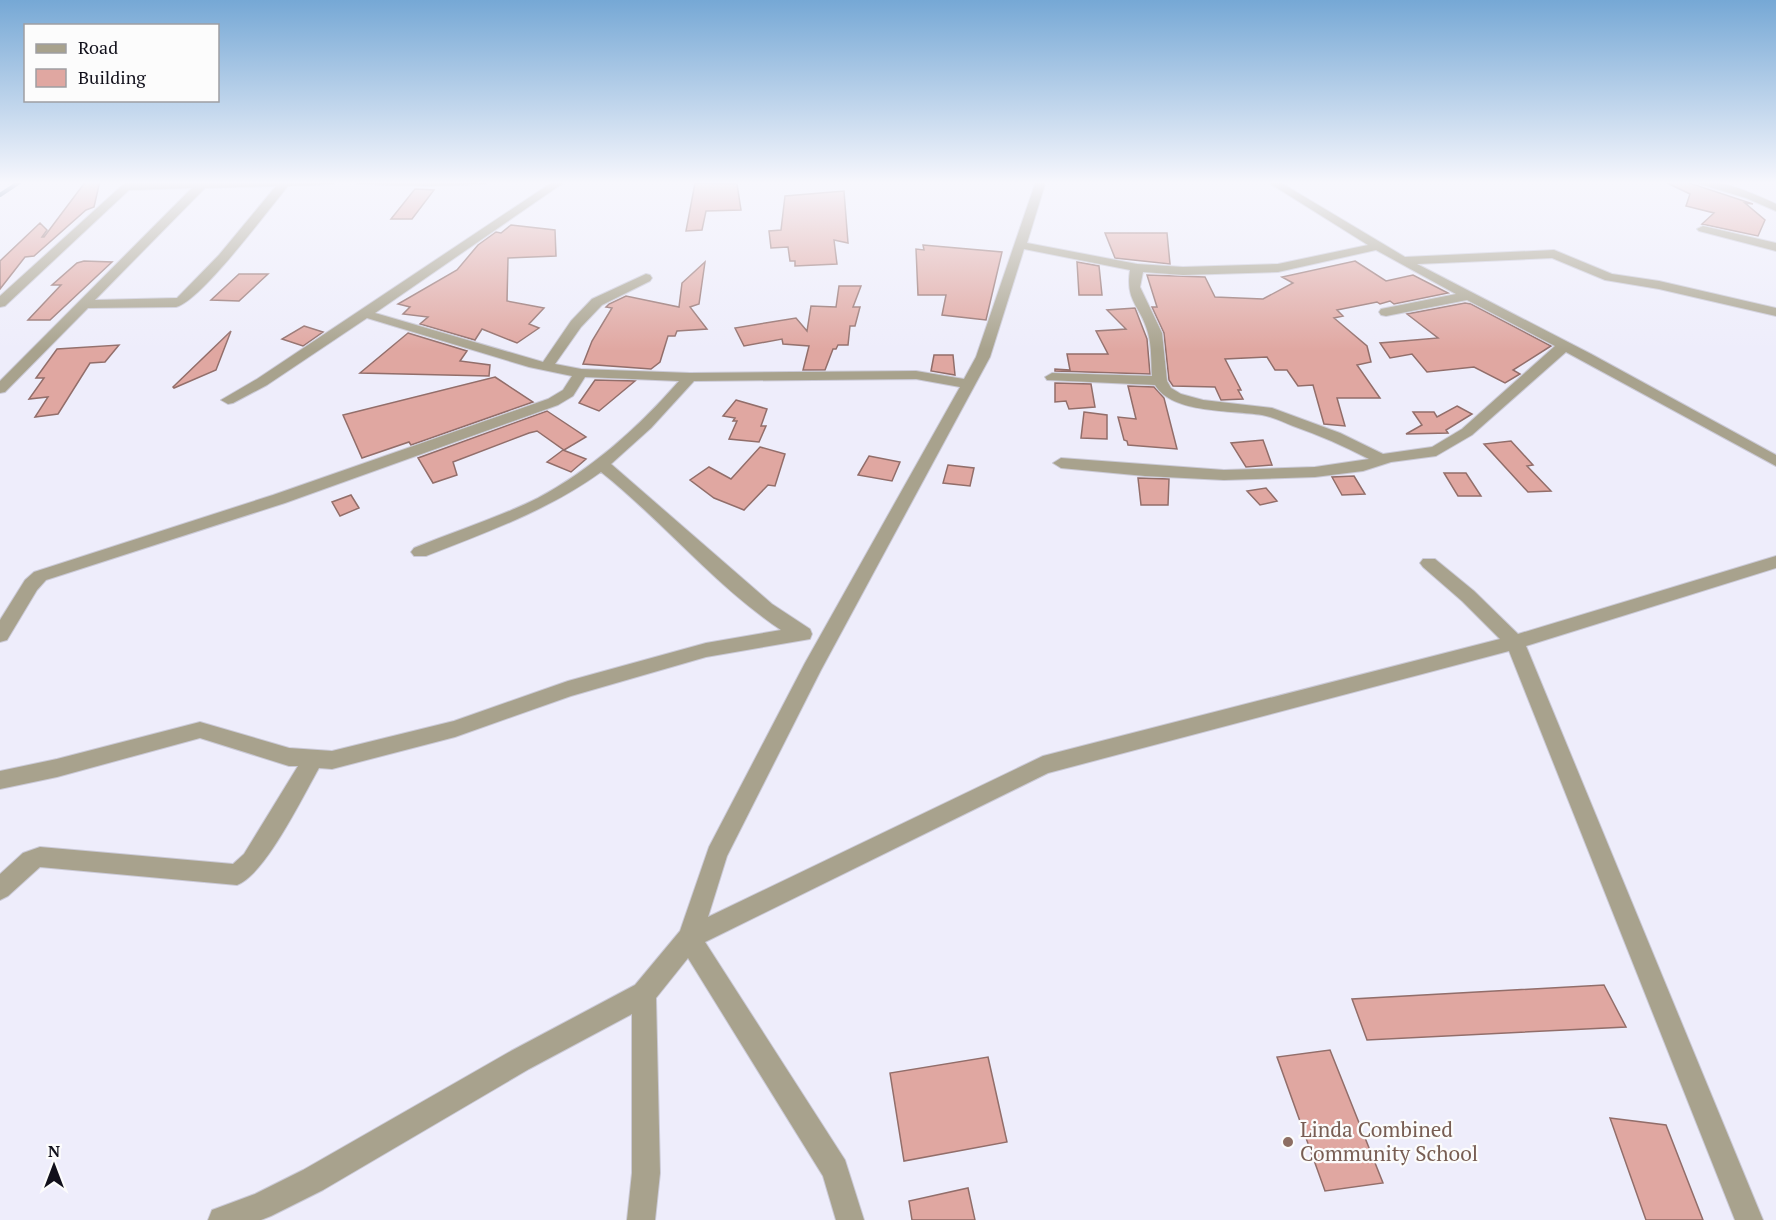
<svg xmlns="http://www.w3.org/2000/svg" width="1776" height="1220" viewBox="0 0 1776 1220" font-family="'PT Serif',serif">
	<rect width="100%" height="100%" fill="#eeedfb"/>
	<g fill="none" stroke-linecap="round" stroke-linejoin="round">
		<path stroke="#516e89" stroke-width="4" d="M0 195 21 181"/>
	</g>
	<path fill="#e0a7a1" stroke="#926e6a" stroke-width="1.5" d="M86 181H100L94 207 86 210 34 256 25 257 0 289V261L40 223 47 230 42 237H44Z
		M1663 181H1688L1689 183 1753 204 1745 203 1765 220 1758 236 1702 224 1714 213 1686 206 1690 194Z
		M695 183 737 184 741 210 706 211 702 230 686 231Z
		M415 189 434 190 412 219H391Z
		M844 191 848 243 834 240 837 264 795 266V261H790L788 247 771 248 769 231 781 230 785 196Z
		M511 225 555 230 556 256 508 258 507 301 544 308 529 324 539 328 517 343 482 329 475 340 420 324 428 317 403 314 410 307 398 304 457 270 478 245 496 232 501 233Z
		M1105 233H1167L1170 264 1115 258Z
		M923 245 1002 252 986 320 942 315 946 295H918L916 249 924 250Z
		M84 261 112 262 50 320H28L61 285H52L77 263Z
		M1355 261 1386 281 1413 275 1448 293 1394 304 1390 301 1380 304 1377 302 1337 310 1343 316 1334 318 1367 346 1371 362 1357 365 1380 398H1337L1345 426 1324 424 1313 385 1298 386 1287 370H1275L1267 357 1225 359 1241 390H1238L1243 399 1221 400 1215 387 1173 386 1169 380 1164 333 1152 307H1157L1147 275 1205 277 1215 297 1263 299 1293 283 1282 277Z
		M705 262 699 304 690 307 707 329 677 331 675 336H668L660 362 651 369 583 364 592 341 612 308 606 307 609 304 626 296 679 307 682 283Z
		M1077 262 1099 266 1102 295H1079Z
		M239 274H268L239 301 211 300Z
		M839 286H861L853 307H860L855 326H850L848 345H838L836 349H833L825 370H803L809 346 783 344 782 339 744 346 735 328 796 318 807 331 811 306 836 307Z
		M1465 303 1471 304 1551 346 1513 370 1520 374 1505 383 1474 367 1427 372 1412 354 1390 358 1380 343 1438 338 1407 314Z
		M1135 308 1147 339 1150 374 1055 371V369L1070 370 1067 354H1108L1096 331 1126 329 1107 310Z
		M304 326 323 332 303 346 282 339Z
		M231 331 216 370 174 388 173 387Z
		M408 333 467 351 460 361 490 365 489 376 360 373Z
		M119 345 105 362 90 363 58 414 35 417 48 397 29 399 44 378H36L57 349Z
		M934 355H953L955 375 931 371Z
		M495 377 533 402 411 445 409 442 362 458 343 415Z
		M595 380 635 381 599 411 579 403Z
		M1055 383 1091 384 1095 407 1069 409 1066 401 1055 402Z
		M1128 386 1154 387 1164 398 1177 449 1128 445 1127 441 1124 440 1118 417 1136 419Z
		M736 400 767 409 761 426H766L759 442 729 439 737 421H733L735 418 723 416Z
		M1457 406 1472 414 1446 430 1448 433 1406 434 1422 425 1413 412H1434L1437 417Z
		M547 411 586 437 564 450 537 431 529 433 453 462 457 475 433 483 418 458Z
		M1084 412 1107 415V439L1081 438Z
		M1263 440 1272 465 1246 467 1231 443Z
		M1511 441 1533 465 1527 466 1551 491 1528 492 1484 444Z
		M760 447 785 454 775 486 768 485 744 510 714 498 690 480 709 467 731 479Z
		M563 450 586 459 571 472 547 462Z
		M869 456 900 462 892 481 858 475Z
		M948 465 974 468 970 486 943 483Z
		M1444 473H1466L1481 496H1458Z
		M1354 476 1365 494 1342 495 1332 477Z
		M1138 478 1169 479 1168 505H1141Z
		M1266 488 1277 501 1260 505 1247 491Z
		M351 495 359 508 340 516 332 502Z
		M1604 985 1626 1027 1367 1040 1352 999Z
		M1330 1050 1383 1183 1325 1191 1277 1057Z
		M988 1057 1007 1142 904 1161 890 1073Z
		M1610 1118 1666 1125 1703 1220H1646Z
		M968 1188 975 1220H912L909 1201Z"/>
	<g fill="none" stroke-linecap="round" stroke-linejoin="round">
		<g stroke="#cbcad7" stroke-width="2">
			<path id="minor" d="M127 181H138L137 183 200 181H338L333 184 288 186C268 210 201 301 176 307L88 308 5 392 0 393V381L192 188 129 190 5 306 0 307V296ZM276 186 219 255 177 298 95 300 205 188Z
				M352 181H490L485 184 428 186 357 184Z
				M554 181H566L375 313 543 362 571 321 592 299 646 274 650 275 652 278 650 281 602 305 581 327 555 364 581 369 690 373 916 371 964 379 976 357 1036 181H1046L1027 243 1137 264 1183 267 1278 264 1368 245 1266 181H1278L1405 257 1554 250 1612 274 1659 281 1776 308V316L1659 289 1605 280 1552 258 1417 264 1591 354 1776 455V466L1566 352 1472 435 1436 456 1391 462 1363 471 1315 477 1224 480 1145 476 1061 468 1053 463 1061 458 1224 470 1315 467 1369 459C1344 446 1319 435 1293 426 1283 422 1273 417 1262 415 1232 410 1172 414 1155 385L1047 380 1045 377 1052 373 1152 376C1151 363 1152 347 1148 333 1141 306 1125 302 1130 270L1024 249 990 357 821 670 727 856 708 917 1043 756 1500 639 1462 601 1423 567 1420 563 1423 559H1435L1474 591 1518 634 1776 556V568L1526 646 1763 1220H1735L1509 651 1048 773 705 942 845 1160 864 1220H836L823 1176 688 958 656 998 660 1173 655 1220H627L632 1173V1014L529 1069 323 1190 271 1216 261 1220H208L212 1210 255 1194 303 1170 511 1051 635 985 680 931 709 847 805 663 960 387 916 379 694 381 651 428 611 464 772 604 810 629 812 634 810 639 706 657 571 696 455 737 332 769 319 768C303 796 265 875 237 885L40 867 8 896 0 900V874L23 853 40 847 233 864 244 854 298 766H289L200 738 57 777 0 789V771L57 759 200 722 289 748 332 751 454 721 568 681 706 643 781 630C715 586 663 521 601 472 547 511 487 532 426 556H414L411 552 414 548C455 531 498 518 538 498 592 469 639 427 679 381L585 377 573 396 558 405 285 503 46 580 37 590 7 640 0 642V620L25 580 34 572 273 495 548 399 563 390 572 376 529 367 367 318 267 385 233 403 228 404 221 400 257 379ZM1376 250 1456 294 1381 309 1379 312 1381 315 1386 316 1467 300 1555 346 1462 429 1432 447 1383 454 1340 433 1272 408 1203 400 1181 394 1171 388 1167 381 1162 333 1140 287 1143 272 1183 275 1278 272Z
				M1690 181C1718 178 1750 192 1776 204V211L1746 198Z
				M1703 226 1776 243V251L1699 231 1697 229Z"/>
		</g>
		<use href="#minor" fill="#a8a28d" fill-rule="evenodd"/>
	</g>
	<linearGradient id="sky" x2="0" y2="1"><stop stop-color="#76a8d5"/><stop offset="0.52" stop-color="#f7f7fd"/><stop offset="1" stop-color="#f7f7fd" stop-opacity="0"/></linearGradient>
	<rect width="1776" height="351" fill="url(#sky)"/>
	<circle fill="#8d6e63" stroke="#fcfcfc" stroke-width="2" cx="1288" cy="1142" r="6"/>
	<g text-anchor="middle" stroke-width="4.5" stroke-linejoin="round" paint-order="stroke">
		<g font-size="21" fill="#785e54" stroke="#fcfcfc" text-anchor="start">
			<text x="1300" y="1137">Linda Combined<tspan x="1300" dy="24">Community School</tspan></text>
		</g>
	</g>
	<rect x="24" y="24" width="195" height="78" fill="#fcfcfc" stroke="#9e9ea2" stroke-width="1.5"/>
	<rect x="36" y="44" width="30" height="9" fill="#a8a28d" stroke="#9e9ea2" stroke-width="1.5"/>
	<text x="78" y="54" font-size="18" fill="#11101b">Road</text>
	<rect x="36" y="69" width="30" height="18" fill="#e0a7a1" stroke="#9e9ea2" stroke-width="1.5"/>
	<text x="78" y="84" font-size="18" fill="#11101b">Building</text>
	<g transform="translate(54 1166)" stroke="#fcfcfc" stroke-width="4.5" paint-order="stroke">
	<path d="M0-4.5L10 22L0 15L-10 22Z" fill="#11101b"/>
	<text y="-9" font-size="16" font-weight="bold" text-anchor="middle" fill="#11101b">N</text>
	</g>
</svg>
